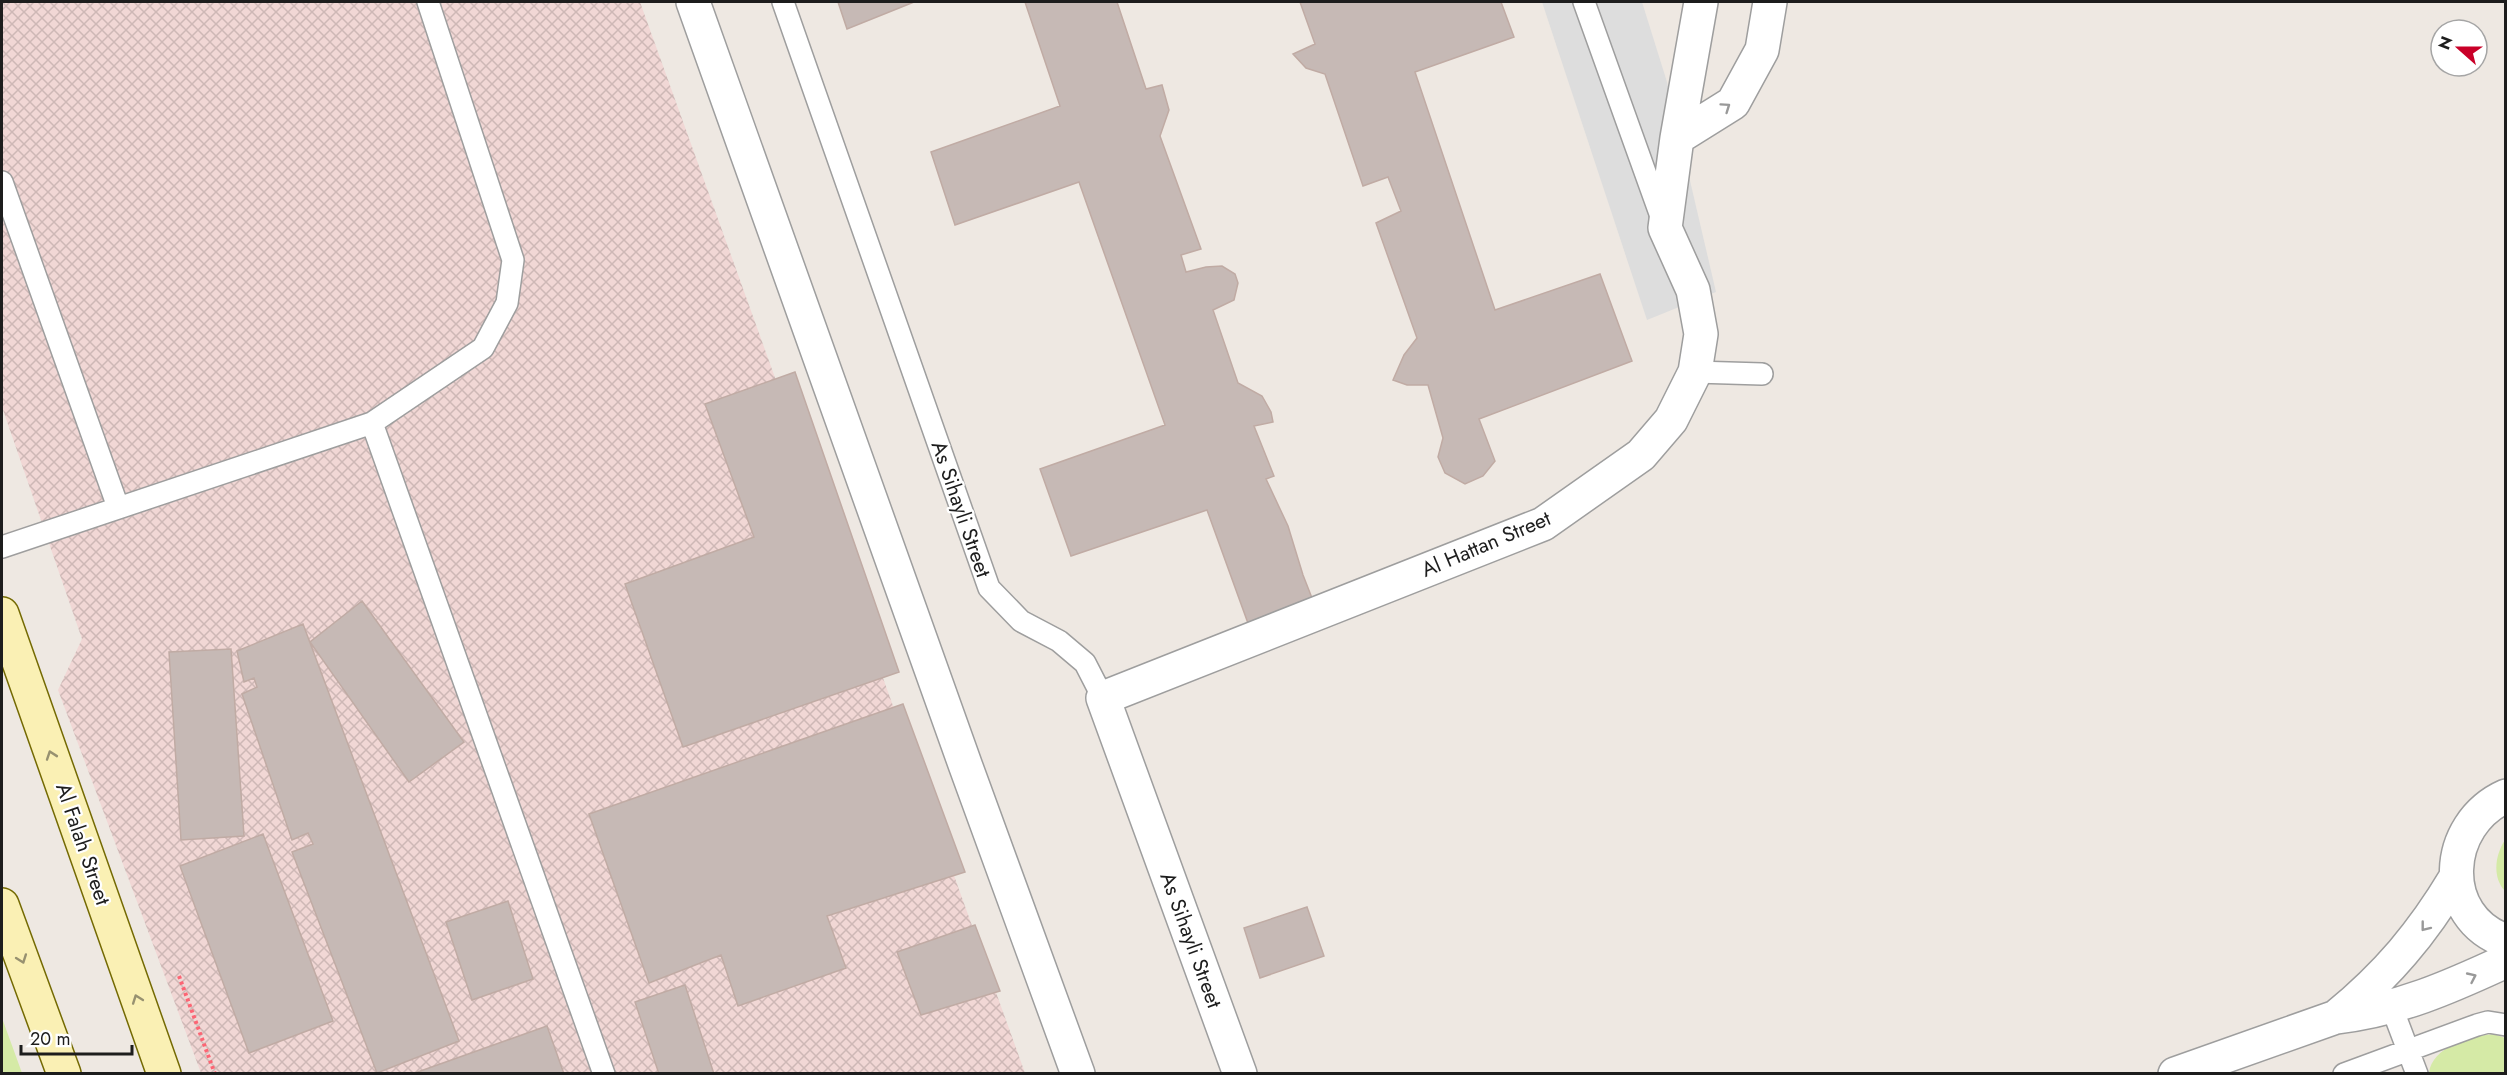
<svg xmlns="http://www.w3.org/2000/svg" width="2507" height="1075" viewBox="0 0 2507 1075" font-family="Jost,sans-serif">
	<defs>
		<pattern id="military-cross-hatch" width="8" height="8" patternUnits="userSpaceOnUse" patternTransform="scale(1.5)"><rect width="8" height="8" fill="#f1d7d5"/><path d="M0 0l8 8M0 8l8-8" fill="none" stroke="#ceb8b6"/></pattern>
	</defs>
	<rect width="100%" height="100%" fill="#eee8e2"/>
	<path fill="url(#military-cross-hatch)" d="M2 2H640L1025 1073H201L58 690 82 639 2 407Z"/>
	<path fill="#d5eaa6" d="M2505 840V891C2492 877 2495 855 2505 840Z
		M2 1018 22 1073H2Z
		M2494 1034 2505 1038V1073H2429C2432 1047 2470 1036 2494 1034Z"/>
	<path fill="#ddd" d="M1542 2H1642L1667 82 1716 292 1647 320Z"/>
	<path fill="#c6b9b5" stroke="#c0aba4" stroke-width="1.5" d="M838 2H914L847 29Z
		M1025 2H1117L1146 89 1162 85 1169 110 1160 136 1201 249 1181 255 1186 272 1206 267 1222 266 1235 274 1238 283 1234 300 1213 310 1238 383 1262 396 1271 412 1273 422 1254 426 1274 476 1266 479 1288 526 1303 575 1319 616 1253 637 1207 510 1071 556 1040 469 1165 425 1079 182 955 225 931 152 1060 106Z
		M1300 2H1501L1514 37 1415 72 1495 310 1600 274 1632 361 1479 419 1495 461 1483 476 1465 484 1445 473 1438 457 1443 438 1428 385H1407L1393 380 1404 355 1417 338 1376 223 1401 211 1388 177 1363 186 1325 74 1306 68 1293 54 1315 44Z
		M795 372 899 672 683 747 625 584 754 537 705 404Z
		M362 601 464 742 409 782 310 642Z
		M303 624 459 1041 377 1073 292 852 313 844 308 833 292 840 242 694 257 687 254 678 244 682 237 651Z
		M231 649 244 836 181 840 169 652Z
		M903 704 965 872 827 916 846 968 738 1006 721 955 649 983 589 814Z
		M263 834 333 1021 249 1053 180 866Z
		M508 901 533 979 472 1000 446 922Z
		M1307 907 1324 956 1260 978 1244 928Z
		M975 925 1000 991 921 1015 897 952Z
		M685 985 714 1074H659L635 1002Z
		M547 1026 564 1074H412Z"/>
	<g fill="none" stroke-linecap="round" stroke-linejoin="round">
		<g stroke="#9e9e9e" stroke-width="24">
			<path id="service" d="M783 2 989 588 1021 621 1059 641 1085 663 1103 698
				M1584 2 1663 222
				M2 182 118 507
				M1695 372 1762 374
				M372 423 604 1074
				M2 547 372 423 483 348 507 303 513 260 428 2
				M2392 1008 2417 1074
				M2344 1074 2477 1025 2488 1022 2506 1025"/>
		</g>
		<g stroke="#9e9e9e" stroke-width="36">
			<path id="minor" d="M693 2 966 767 1078 1074
				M1677 138 1733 103 1762 50 1770 2
				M2506 796C2443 824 2437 917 2506 941
				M2336 1017C2387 975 2422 934 2456 877
				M1240 1074 1103 698 1543 524 1641 455 1671 420 1695 372 1701 334 1693 290 1665 228 1677 138 1701 2
				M2175 1074 2336 1017C2398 1010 2450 987 2506 961"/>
		</g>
		<g stroke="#746a03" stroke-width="36">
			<path id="secondary" d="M2 614 164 1074
				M2 905 64 1074"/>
		</g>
		<path stroke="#fc6574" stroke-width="4" stroke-dasharray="3 3" stroke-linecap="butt" d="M179 976 215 1074"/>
		<use href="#service" stroke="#fff" stroke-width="21"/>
		<use href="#minor" stroke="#fff" stroke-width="33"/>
		<use href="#secondary" stroke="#faf0b4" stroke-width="33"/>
	</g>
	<defs><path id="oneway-chevron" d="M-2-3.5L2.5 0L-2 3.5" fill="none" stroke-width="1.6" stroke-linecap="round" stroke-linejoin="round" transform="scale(1.5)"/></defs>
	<g stroke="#999">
		<use href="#oneway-chevron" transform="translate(1726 107) rotate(-35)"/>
		<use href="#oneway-chevron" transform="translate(2425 927) rotate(128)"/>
		<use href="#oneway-chevron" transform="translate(2472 977) rotate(-25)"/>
	</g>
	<g stroke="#979170">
		<use href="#oneway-chevron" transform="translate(51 755) rotate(-109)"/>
		<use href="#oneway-chevron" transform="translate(22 959) rotate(70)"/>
		<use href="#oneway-chevron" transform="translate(137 999) rotate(-110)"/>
	</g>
	<g text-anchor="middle" stroke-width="4.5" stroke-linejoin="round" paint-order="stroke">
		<g font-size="21" fill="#1d1d1d" stroke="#fff">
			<text transform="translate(961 509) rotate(71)" y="7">As Sihayli Street</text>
			<text transform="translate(1486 544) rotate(-23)" y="7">Al Hattan Street</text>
			<text transform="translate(83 844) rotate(71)" y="7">Al Falah Street</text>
			<text transform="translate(1191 940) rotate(70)" y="7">As Sihayli Street</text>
		</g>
	</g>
	<rect width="2507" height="1075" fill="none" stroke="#1d1d1d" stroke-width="6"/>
	<g transform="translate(2459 48) rotate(291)"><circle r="28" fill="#ffffff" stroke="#a5a5a5" stroke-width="1.5"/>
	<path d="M0-4.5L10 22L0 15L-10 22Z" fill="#c90028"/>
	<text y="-9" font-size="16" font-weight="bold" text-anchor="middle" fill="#1d1d1d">N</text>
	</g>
	<path d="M21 1045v9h111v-9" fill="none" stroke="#1d1d1d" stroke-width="3"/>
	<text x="30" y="1045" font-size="18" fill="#1d1d1d" stroke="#ffffff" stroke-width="4.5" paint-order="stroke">20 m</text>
</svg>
